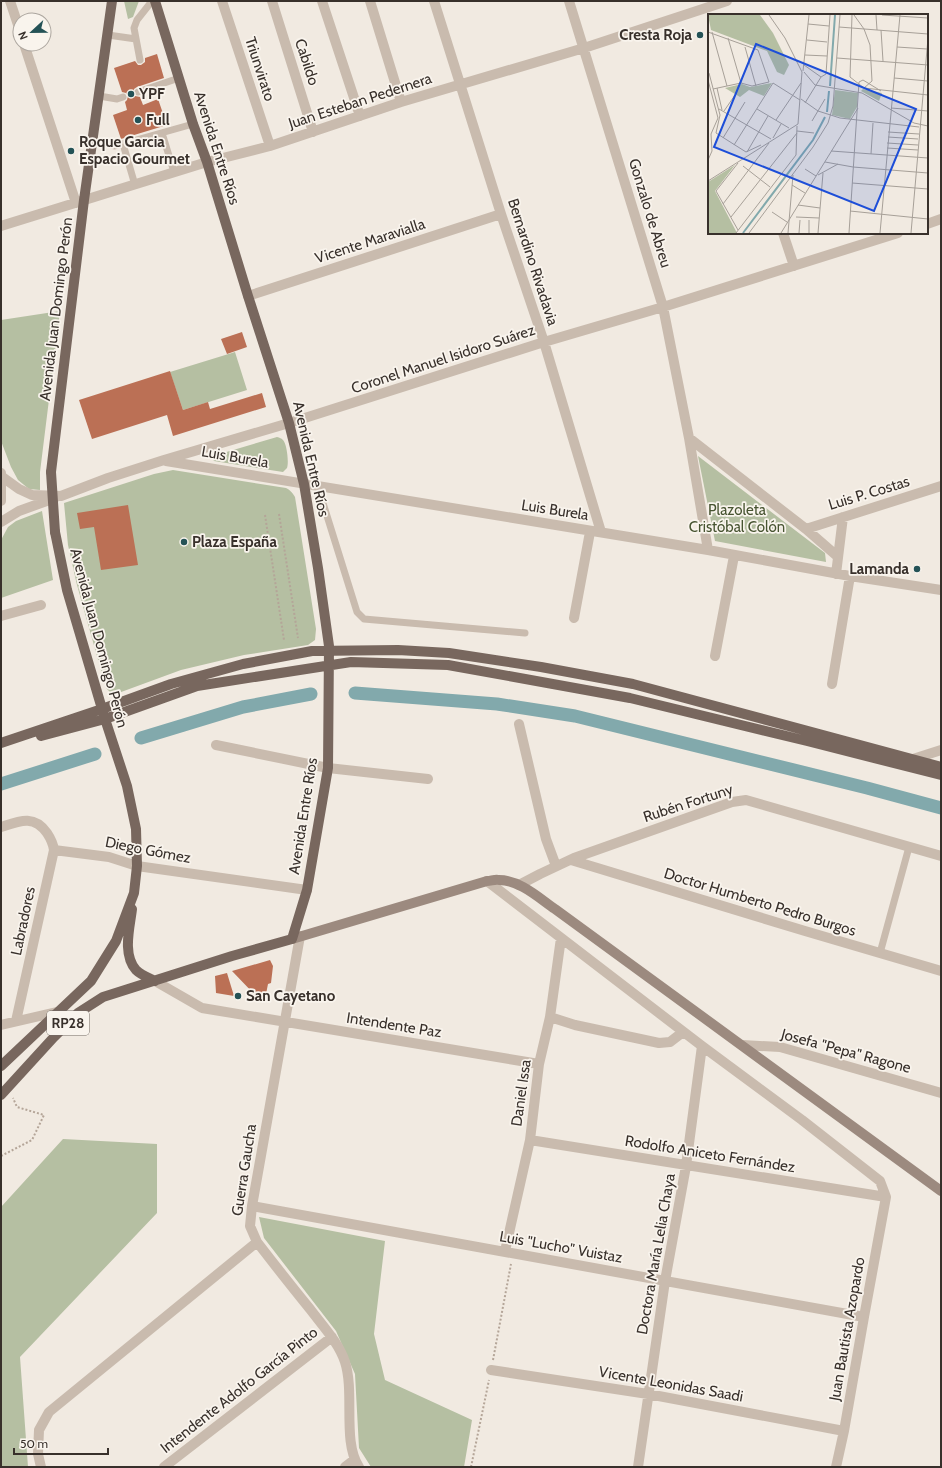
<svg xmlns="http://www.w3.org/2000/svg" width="942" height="1468" viewBox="0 0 942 1468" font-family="Cabin,sans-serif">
	<rect width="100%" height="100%" fill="#f1eae1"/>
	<path fill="#b5bfa2" d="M124 1H139L133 17 128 19Z
		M60 311 40 472V490L29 489 18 480 11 467 1 441V320Z
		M235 352 247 390 183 410 170 372Z
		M277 437C280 438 281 438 283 440 287 444 289 463 287 468L283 472 214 461 213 459V456Z
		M698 456 825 553 826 562 715 541Z
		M173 470 286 488C290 490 292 492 295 497L316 629 315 640 308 645 244 655 181 670 113 695 106 688 77 585 68 545 64 503 154 474Z
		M42 511 53 580 1 598V540L8 527 16 521Z
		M63 1139 157 1144V1213L20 1357 28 1467H1V1207Z
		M259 1217 385 1241 374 1334 385 1380 472 1420 464 1467H371L359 1448 355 1374 336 1331 264 1238Z"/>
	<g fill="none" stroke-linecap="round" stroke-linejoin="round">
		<path stroke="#82a9ac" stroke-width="13" d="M355 693 497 704 575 716 867 788 941 808
			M141 738 243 707 311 694
			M1 784 95 754"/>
	</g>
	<path fill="#bb7055" d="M157 54 164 78 137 87 134 89 133 93 135 96 140 97 143 105 158 99 167 125 121 139 113 115 127 110 125 102 127 100 128 96 126 93 122 92 114 68 135 61 138 65H141L145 62V58Z
		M242 332 247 347 227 354 221 339Z
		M170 371 183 410 208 402 210 409 262 393 266 407 173 436 167 415 92 439 79 400Z
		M128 505 138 565 101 570 94 527 80 529 77 513Z
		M270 960 273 966 271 983 268 984 266 994 258 998 232 971Z
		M227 973 234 996 216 993 215 976Z"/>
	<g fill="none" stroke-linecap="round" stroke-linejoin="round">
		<path stroke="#b4a598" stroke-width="2" stroke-dasharray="2 2" stroke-linecap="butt" d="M279 514 298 638
			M265 515 284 640
			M1 1156 32 1140 44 1115 17 1107 13 1098
			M493 1360 511 1264
			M471 1467 489 1380"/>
		<path stroke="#c9bbae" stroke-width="7" d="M108 35 136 39
			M140 60 134 28 137 20 152 1
			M138 92 179 78
			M99 96 117 99 123 97
			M162 133 174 172
			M93 141 115 146 193 124
			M123 144 135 185
			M318 487 357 612 364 619 525 633
			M880 953 909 847"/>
		<path stroke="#c9bbae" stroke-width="10" d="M10 1 20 31
			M222 1 270 146
			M272 1 313 132
			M322 1 360 116
			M370 1 401 102
			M434 1 501 214 544 342 601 532
			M569 1 663 307 689 438 708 550
			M24 44 76 203
			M927 224 941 219
			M1 226 207 162 270 146 401 102 584 48 727 1
			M783 233 794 266
			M248 296 501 214
			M689 438 806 529 837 556
			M166 461 708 550 850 576 941 590
			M1 476 19 489 32 495 61 496 108 478 164 460 289 423 544 342 663 307 898 233
			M1 501V473
			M1 522 19 511 55 498
			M806 529 941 486
			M836 574 843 517
			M1 616 41 605
			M574 618 590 532
			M715 656 734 556
			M832 684 850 576
			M519 724 546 839 556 866
			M216 745 328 768 428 779
			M913 759 941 750
			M1 827C19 821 34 814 47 833 51 839 53 843 54 850L16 1021
			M54 850 109 857 137 866 307 890
			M571 860 805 931 941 971
			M487 881 702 1046 802 1120 880 1181 886 1197
			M519 885 540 874 574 858 732 802 746 800 941 856
			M300 936 252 1206 250 1226 257 1242C274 1264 292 1287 310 1309 322 1325 339 1343 345 1362 355 1393 342 1442 359 1467
			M155 981 202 1008 539 1064
			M550 1017 575 1025 659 1043 670 1042 683 1032
			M1 1025 61 1011
			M742 1045 780 1047 941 1093
			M530 1140 886 1197
			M252 1206 864 1317
			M505 1251 530 1140 539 1064 550 1017 561 938
			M491 1370 648 1394 844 1431
			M41 1467 38 1454 39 1430 49 1412 257 1242
			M164 1467 332 1337
			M345 1467 354 1460
			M638 1467 665 1281 686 1166 702 1046
			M836 1467 844 1431 864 1317 886 1197"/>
		<path stroke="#9c8a7f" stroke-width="10" d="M292 939 487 881C491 881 495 879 499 880 520 880 539 898 555 909L941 1191"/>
		<path stroke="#78675e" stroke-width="10" d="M51 472 84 200 112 1
			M41 736 105 719 197 686 351 662 448 665 630 698 807 741 941 775
			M1 743 102 709 171 684 243 664 312 651 398 650 449 653 541 667 633 684 941 767
			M132 909C130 927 122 954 136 970 141 975 149 978 155 981
			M1 1066 91 981 116 941 134 893 137 866 136 829 127 786 105 719 67 590 55 532
			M1 1095 54 1037 78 1013 103 997 232 956 292 939 307 890 328 768 329 646 318 568 304 484 289 423 248 296 207 162 193 124 155 1"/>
		<path stroke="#78675e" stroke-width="10" d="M51 472 55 532"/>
	</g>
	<g fill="#245256" stroke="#f9f4ed" stroke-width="1.5">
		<circle cx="700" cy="35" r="4"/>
		<circle cx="131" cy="94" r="4"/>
		<circle cx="138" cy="120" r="4"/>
		<circle cx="71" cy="151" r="4"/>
		<circle cx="184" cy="542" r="4"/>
		<circle cx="917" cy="569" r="4"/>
		<circle cx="238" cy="996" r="4"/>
	</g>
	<g text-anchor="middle" stroke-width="3.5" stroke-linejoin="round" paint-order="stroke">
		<rect fill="#f9f4ed" stroke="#726b65" stroke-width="1" x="47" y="1011" width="42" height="24" rx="3"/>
		<g font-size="14" font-weight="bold" fill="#38302b">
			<text x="68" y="1028">RP28</text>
		</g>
		<g font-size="15" font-weight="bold" fill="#38302b" stroke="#f9f4ed" text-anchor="start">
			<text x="692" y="40" text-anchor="end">Cresta Roja</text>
			<text x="139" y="99">YPF</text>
			<text x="146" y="125">Full</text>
			<text x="79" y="147">Roque Garcia<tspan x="79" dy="17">Espacio Gourmet</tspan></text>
			<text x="192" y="547">Plaza España</text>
			<text x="909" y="574" text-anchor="end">Lamanda</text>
			<text x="246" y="1001">San Cayetano</text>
		</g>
		<g font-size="15" fill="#38302b" stroke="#f9f4ed">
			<text transform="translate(307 62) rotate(72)" y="5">Cabildo</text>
			<text transform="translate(260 69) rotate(72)" y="5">Triunvirato</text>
			<text transform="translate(360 101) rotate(-18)" y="5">Juan Esteban Pedernera</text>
			<text transform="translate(217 148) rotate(72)" y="5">Avenida Entre Ríos</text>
			<text transform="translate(650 213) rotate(73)" y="5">Gonzalo de Abreu</text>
			<text transform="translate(370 241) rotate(-18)" y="5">Vicente Maravialla</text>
			<text transform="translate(533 262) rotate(72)" y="5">Bernardino Rivadavia</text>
			<text transform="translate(56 309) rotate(-83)" y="5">Avenida Juan Domingo Perón</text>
			<text transform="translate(443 359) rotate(-18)" y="5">Coronel Manuel Isidoro Suárez</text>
			<text transform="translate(235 457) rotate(10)" y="5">Luis Burela</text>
			<text transform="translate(311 459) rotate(77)" y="5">Avenida Entre Ríos</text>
			<text transform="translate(869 493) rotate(-17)" y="5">Luis P. Costas</text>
			<text transform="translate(555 510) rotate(9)" y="5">Luis Burela</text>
			<text transform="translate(99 638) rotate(75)" y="5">Avenida Juan Domingo Perón</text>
			<text transform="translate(688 803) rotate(-18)" y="5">Rubén Fortuny</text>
			<text transform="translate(303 816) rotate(-81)" y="5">Avenida Entre Ríos</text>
			<text transform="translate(148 850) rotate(11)" y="5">Diego Gómez</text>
			<text transform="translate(760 902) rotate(17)" y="5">Doctor Humberto Pedro Burgos</text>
			<text transform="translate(23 921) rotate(-78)" y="5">Labradores</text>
			<text transform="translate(394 1025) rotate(9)" y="5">Intendente Paz</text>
			<text transform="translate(846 1051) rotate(15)" y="5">Josefa "Pepa" Ragone</text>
			<text transform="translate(521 1093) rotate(-82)" y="5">Daniel Issa</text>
			<text transform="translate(710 1154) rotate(9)" y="5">Rodolfo Aniceto Fernández</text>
			<text transform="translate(244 1170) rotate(-81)" y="5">Guerra Gaucha</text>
			<text transform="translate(561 1247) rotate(10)" y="5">Luis "Lucho" Vuistaz</text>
			<text transform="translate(656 1254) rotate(-80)" y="5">Doctora María Lelia Chaya</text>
			<text transform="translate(847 1329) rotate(-80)" y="5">Juan Bautista Azopardo</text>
			<text transform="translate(671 1384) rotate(10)" y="5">Vicente Leonidas Saadi</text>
			<text transform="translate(239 1390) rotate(-38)" y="5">Intendente Adolfo García Pinto</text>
		</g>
		<g font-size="15" fill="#475431" stroke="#f9f4ed">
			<text x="737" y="515">Plazoleta<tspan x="737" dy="17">Cristóbal Colón</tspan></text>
		</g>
	</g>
	<g transform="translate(708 14)">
		<rect width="220" height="220" fill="#f1eae1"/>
		<path d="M0 1H52L65 19 81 51 76 61 69 58 59 37 3 16ZM64 69 56 82 41 76 32 83 17 74 34 70 42 73ZM155 75 174 79 171 87 153 77ZM127 76 150 79 149 93 142 105 124 101ZM27 151 7 177 29 219H0V168Z" fill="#b5bfa2"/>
		<path fill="none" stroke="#82a9ac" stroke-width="2" d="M122 72 127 1M119 98 121 77M35 219 105 126 117 103"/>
		<path fill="none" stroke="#a7a098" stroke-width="1" d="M144 1 142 63 156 74 220 81M146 1 156 15 162 31 164 67 156 74M168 1 169 16M174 1 220 4M100 10 121 12M131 13 220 20M173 16 175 47M0 18 50 36 61 68M4 18 19 72M20 24 33 69M99 26 119 28M37 33 48 72M189 33 219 35M97 41 119 42M129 44 220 51M96 51 113 63M95 57 101 1M96 58 107 71 154 79 206 109 220 112M1 59 12 101 8 119 38 138M186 64 220 67M0 66 10 104 3 120 4 137 0 146M65 69 92 86M9 74 14 96M5 75 33 69 44 72 61 68M93 85 110 97 132 104 211 113M97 89 113 63 118 60 122 1M183 94 220 97M11 95 63 125M49 95 81 114M16 97 27 81M68 106 93 69M104 107 117 85M89 117 106 119M180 118 211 120M180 123 210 125M15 124 37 88M65 124 73 110M179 129 210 131M26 131 65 69M179 134 210 136M123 137 220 144M38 138 53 131M39 138 60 102M163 140 165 109M117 148 145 153 220 159M30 149 8 177 30 216M35 152 62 173M97 155 108 162M110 161 130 150M0 167 90 110 94 58 77 24 61 1M144 169 220 175M84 171 97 179M15 190 61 129M90 191 112 194M142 197 220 205M64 198 79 208M23 203 89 119M88 203 111 204M28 219 88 141 89 112M41 219 105 133 120 109 125 92 132 1M73 219 150 94M80 219 85 161M91 219 92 206M101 219V206M110 219 115 159M141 219 151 68 155 66 173 77M172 219 192 1M203 219 220 24"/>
		<path fill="#1d4ed8" fill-opacity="0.15" stroke="#1d4ed8" stroke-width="2" d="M48 30 208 95 166 197 6 133Z"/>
		<rect width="220" height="220" fill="none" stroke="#38302b" stroke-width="2"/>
	</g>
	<rect width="942" height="1468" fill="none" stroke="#38302b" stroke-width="4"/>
	<g transform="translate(32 32) rotate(248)"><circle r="19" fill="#f9f4ed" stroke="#aca69f"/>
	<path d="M0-3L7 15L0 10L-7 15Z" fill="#245256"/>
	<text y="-6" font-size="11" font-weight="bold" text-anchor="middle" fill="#38302b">N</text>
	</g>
	<path d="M14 1448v6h94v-6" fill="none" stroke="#38302b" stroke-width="2"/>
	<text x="20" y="1448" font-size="12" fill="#38302b" stroke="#f9f4ed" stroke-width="3" paint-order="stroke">50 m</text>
</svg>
